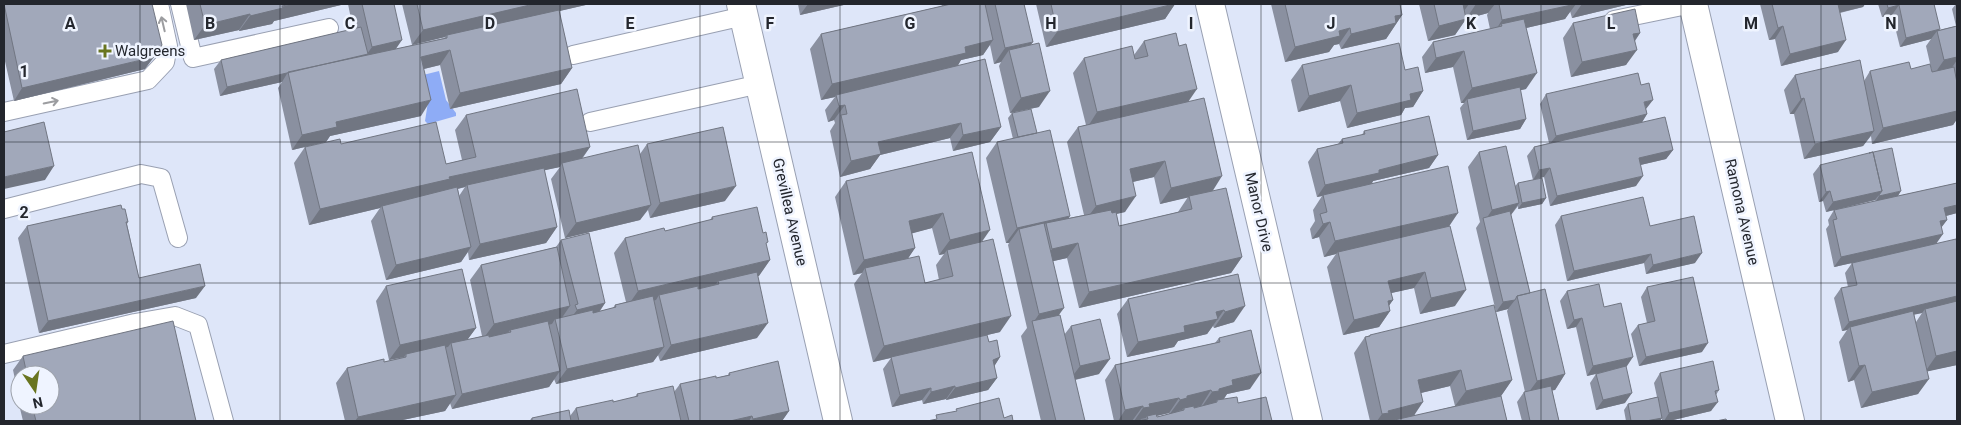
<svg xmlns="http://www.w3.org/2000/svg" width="1961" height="425" viewBox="0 0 1961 425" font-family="Roboto,sans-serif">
	<rect width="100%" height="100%" fill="#dee6f9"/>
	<path fill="#8eacf6" d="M439 71 446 100 456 113V116L428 124 425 121 428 102 423 75Z"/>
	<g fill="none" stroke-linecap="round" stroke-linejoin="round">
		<g stroke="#99a0b2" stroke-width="20">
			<path id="lane" d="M180 4 193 58 329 28
				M1614 20 1692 4
				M573 55 744 16
				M4 112 148 80 165 62 168 46 159 4
				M590 122 760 84
				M4 209 141 174 161 178 178 238
				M4 354 135 323 175 316 198 325 224 421"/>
		</g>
		<g stroke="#99a0b2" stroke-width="30">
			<path id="street" d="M741 4 838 421
				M1210 4 1308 421"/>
		</g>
		<g stroke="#99a0b2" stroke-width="30">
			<path id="secondary" d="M1693 4 1790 421"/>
		</g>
		<use href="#lane" stroke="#fff" stroke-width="18"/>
		<use href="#street" stroke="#fff" stroke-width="28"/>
		<use href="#secondary" stroke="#fff" stroke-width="28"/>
	</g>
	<path fill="#8a90a0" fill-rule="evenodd" d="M4 4 145 69 14 101 4 57Z
		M186 4H342L341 5 274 21 272 24 239 31V30L194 40Z
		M348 4H394L396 49 444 38 445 37 412 45 402 4H590L559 11 572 68 561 84 450 109 440 65 424 69 421 116 330 136 326 142 292 150 278 88 282 82 220 96 214 69 221 60 353 29Z
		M798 4H848L800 15Z
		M941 4H1024L1031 45 1039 107 1010 113 999 66 1001 62 994 64 990 45 983 55 961 60 957 66 1001 127 990 142 953 151 950 138 880 155 870 169 840 177 830 131 835 123 834 120 828 122 825 110 835 97 821 100 810 49 821 34 942 6Z
		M1036 4H1175L1165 19 1046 47Z
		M1271 4H1400L1402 15 1386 39 1341 49 1339 44 1334 45 1329 52 1285 62Z
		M1419 4H1630L1572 18 1570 11 1565 19 1526 28V89L1520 90 1526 119 1520 129 1467 140 1460 108 1464 103H1461L1453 67 1425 73 1422 57 1433 42 1490 29 1487 15 1488 13 1466 19 1455 35 1428 41Z
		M1760 4H1865L1863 7 1840 13 1838 52 1781 66 1775 39 1769 40Z
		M1878 4H1934L1939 30 1956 26 1952 9 1956 4H1957V119L1953 125 1872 144 1871 136 1863 146 1804 159 1794 114H1790L1784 90 1795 75 1864 81 1870 71 1911 69 1932 72 1926 46 1931 39 1900 47 1892 15 1882 17Z
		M1573 23 1640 33 1635 41 1626 65 1571 77 1563 38Z
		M1144 41 1188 101 1212 191 1242 257 1231 273 1079 308 1067 258 1053 261 1059 315 1064 335 1071 326 1099 374 1075 380 1084 421H1041L1021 336 1027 328 1008 245 1009 243H1006L986 158 997 142 1013 139 1008 118 1012 113 1037 133 1069 218 1084 215 1067 142 1078 127 1086 125 1073 73 1084 58 1134 55ZM1154 177 1160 204 1188 197 1178 212 1119 226 1116 214 1125 212 1133 182Z
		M1302 65 1405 70 1423 91 1413 107 1405 108 1401 115 1347 128 1340 101 1298 112 1291 80Z
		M1546 94 1646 109 1647 114 1642 122 1673 150 1666 159 1640 165 1636 186 1550 206 1544 177 1533 180 1527 156 1534 147 1549 143 1540 104Z
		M466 115 590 147 582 159 640 154 647 144 725 201 650 218 648 210 640 220 565 238 551 179 560 167 544 170 557 227 546 243 469 260 468 252 461 262 386 280 371 221 380 208 309 225 294 163 305 147 341 144 446 164 462 160 455 130ZM465 187 459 196 458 189Z
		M1364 131 1438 155 1429 168 1373 181 1372 183 1449 226 1455 306 1420 314 1414 288 1391 293 1393 300 1389 305 1390 311 1379 327 1343 335 1327 267 1336 254 1324 257 1319 237 1312 239 1310 229 1315 221 1313 210 1322 196 1317 197 1308 162 1317 149 1338 144 1342 139 1362 135Z
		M972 152 982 242 1000 332 987 335 989 342 1000 357 994 366 997 378 988 390 946 400V399L923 404 922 400 892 407 883 369 891 358 873 362 854 284 862 273 853 275 835 197 846 181ZM932 228 939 255 944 254 936 265 939 280 925 283 908 258 915 248 912 233Z
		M1479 152 1515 186 1518 183 1546 198 1542 204 1518 209V206L1511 215 1530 293 1565 374 1555 390H1552L1559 421H1522L1517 402 1524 392H1525L1507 311 1508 309 1496 312 1476 228 1480 222 1468 167Z
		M1820 165 1898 196 1957 183V213L1946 216 1947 220 1941 228 1936 243H1957V365L1927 371 1918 394 1861 408 1854 380 1848 382 1839 342 1847 330 1842 331 1834 298 1841 288 1848 287 1845 273 1852 263 1879 257 1834 267 1826 229 1829 225 1828 220 1834 210 1876 201 1875 200 1826 212 1823 201 1819 202 1813 174ZM1922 313 1916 322 1914 314Z
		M122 209 128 222 127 224 139 278 196 298 39 333 18 238 27 226Z
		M1561 216 1650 226 1695 263 1646 274 1644 263 1567 281 1555 225Z
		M712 217 766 246 770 260 758 276 757 338 660 361 658 355 653 362 556 384 554 379 549 387 452 409 450 403 445 411 398 421H345L336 383 347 368 384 362 404 357 389 360 376 301 386 286 476 328 467 340 482 336 470 280 481 265 556 247 561 240 605 303 600 311 613 308 615 305 626 302 614 253 625 238 665 231 710 220Z
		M1238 274 1234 322 1214 328 1213 326 1207 334 1178 341 1174 347 1127 357 1117 314 1128 299Z
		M1647 287 1702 352 1639 366 1631 334 1638 325 1647 323 1641 297Z
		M1567 291 1627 366 1626 367 1625 403 1596 410 1590 383 1596 374 1617 369 1587 376 1576 327 1567 329 1560 301Z
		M1370 335 1512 380 1501 396 1507 421H1370L1354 353 1365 337 1368 336ZM1450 386 1455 406 1414 416 1421 393Z
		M1219 338 1250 389 1227 394 1224 399 1238 403 1272 421H1114L1105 380 1115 365 1215 343ZM1169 413V414L1157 417 1156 416Z
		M23 356 196 421H23L17 396 18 393 13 370ZM20 375H50V405H20Z
		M729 373 789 411 782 421H529L532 418 570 416 576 408 613 402 635 397 637 394 674 392 680 384 716 378 728 375Z
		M1660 373 1719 390 1716 395 1711 411 1669 421H1662V418L1660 421H1626L1624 410 1628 404 1657 397 1654 383Z"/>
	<path fill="#717682" d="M292 4H342L341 5 274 21 272 24 239 31 250 16Z
		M534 4H590L447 37V35L445 37 412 45 423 30Z
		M808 4H848L800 15Z
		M1175 4 1165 19 1046 47 1057 32Z
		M1462 4H1469L1464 11Z
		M1476 4H1495L1488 13 1466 19Z
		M1576 4 1565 19 1496 35 1502 26 1501 24 1493 35 1492 36 1502 20Z
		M1582 4H1630L1572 18Z
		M1837 4H1865L1863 7 1829 15Z
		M1899 5 1892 15 1882 17 1888 8Z
		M250 14 239 30 194 40 205 25Z
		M1402 15 1386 39 1341 49 1351 34 1395 16Z
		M1466 19 1455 35 1428 41 1439 26Z
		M1783 26 1775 39 1769 40 1778 28Z
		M1350 28 1339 44 1334 45 1329 52 1285 62 1295 47 1339 31Z
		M1940 29 1937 33V31L1931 39 1900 47 1906 38Z
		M1640 33 1629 49 1633 34Z
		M402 40 391 56 288 72 367 54 372 47Z
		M993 40 983 55 961 60 956 69 836 95 835 97 821 100 832 84 965 47Z
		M1846 40 1838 52 1781 66 1790 54Z
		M1033 42 1023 57 1009 50 1001 62 994 64 1005 48Z
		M450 50 440 65 411 72 421 57Z
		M1637 50 1626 65 1571 77 1582 62Z
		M1464 51 1453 67 1425 73 1436 58Z
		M154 57 145 69 14 101 22 88Z
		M1957 57V60L1949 72 1933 76 1944 60Z
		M572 68 561 84 450 109 460 93Z
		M288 72 282 82 220 96 227 87Z
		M1537 73 1526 89 1468 102 1467 99 1464 103H1461L1472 88Z
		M1351 85 1340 101 1298 112 1309 96Z
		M1197 89 1186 105 1087 128 1097 112Z
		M1050 91 1039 107 1010 113 1021 98Z
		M1423 91 1413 107 1405 108 1401 115 1347 128 1357 113 1410 94Z
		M1804 98 1794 114H1790L1801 99Z
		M431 100 421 116 330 136 326 142 292 150 302 135 336 122Z
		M1653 100 1646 109 1644 102Z
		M845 105 834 120 828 122 839 106Z
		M1957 111V119L1953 125 1872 144 1883 128Z
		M1647 114 1641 124 1549 145 1556 136Z
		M1526 119 1520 129 1467 140 1473 131Z
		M961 123 950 138 880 155 870 169 840 177 851 161 878 142Z
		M1001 127 990 142 953 151 963 135Z
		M1874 131 1863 146 1804 159 1815 144Z
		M590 147 579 162 562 163 560 167 467 187V185L465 187 382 206 380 208 309 225 320 209 449 177Z
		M1673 150 1666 159 1632 167 1639 158Z
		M1438 155 1429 168 1373 181 1371 185 1323 195 1322 196 1317 197 1325 185 1379 170Z
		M1165 161 1154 177 1119 185 1130 169Z
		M54 166 45 180 4 189V177Z
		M1550 168 1544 177 1533 180 1539 170Z
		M1222 176 1212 192 1160 204 1171 188Z
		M1643 176 1636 186 1550 206 1557 196Z
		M736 186 725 201 650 218 660 203Z
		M1830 191 1823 201 1819 202 1826 192Z
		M1882 191 1875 200 1826 212 1833 202Z
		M1901 191 1898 196 1876 201 1879 196Z
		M1136 196 1125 212 1085 221 1096 206Z
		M1546 198 1542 204 1518 209 1522 203Z
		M1519 203 1508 219 1484 222 1492 210Z
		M651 205 640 220 565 238 576 223Z
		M1957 205V213L1938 218 1944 208Z
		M943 213 932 228 899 237 909 221Z
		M1458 213 1448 228 1338 252 1336 254 1324 257 1335 241Z
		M1070 216 1060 231 1046 223 1036 236 1019 229 1009 243H1006L1017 228Z
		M1947 220 1940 229V221Z
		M1330 222 1319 237 1312 239 1323 224Z
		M557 227 546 243 469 260 480 244Z
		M990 230 979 246 947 250 944 254 939 255 950 240Z
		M1943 234 1936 244 1834 267 1841 257Z
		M1078 243 1067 258 1041 264 1052 249Z
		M471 247 461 262 386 280 396 265Z
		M915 248 905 263 865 268 862 273 853 275 864 260Z
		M1702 253 1695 263 1646 274 1653 265Z
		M1651 254 1644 263 1567 281 1574 271Z
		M1242 257 1231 273 1079 308 1089 292Z
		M770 260 759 276 718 285 719 284 718 281 715 286 659 295 656 300 627 307 638 291Z
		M1425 272 1414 288 1378 296 1388 281Z
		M205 286 196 298 39 333 48 321Z
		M1466 290 1455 306 1420 314 1431 298Z
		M1957 296V304L1925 309 1922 313 1850 329V327L1847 330 1842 331 1849 322Z
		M1393 300 1384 313 1390 311 1379 327 1343 335 1354 320 1388 301Z
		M1515 300 1508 309 1496 312 1503 302Z
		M605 303 594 319 566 325 577 310Z
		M570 306 559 322 555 319 552 324 510 333 511 332 510 330 507 334 483 339 494 324Z
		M1245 306 1234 322 1214 328 1225 312Z
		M1064 308 1053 323H1033L1039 314Z
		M1224 310 1207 334 1178 341 1174 347 1127 357 1138 342 1184 326 1216 312Z
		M1011 316 1000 332 873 362 884 346Z
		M1582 318 1576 327 1567 329 1574 320Z
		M768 323 757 338 660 361 671 345Z
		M476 328 465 343H451L448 347 406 356V354L404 357 389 360 400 345Z
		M1708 343 1702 352 1639 366 1646 357Z
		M664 347 653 362 556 384 567 369Z
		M1957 351V365L1925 372 1936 356Z
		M1000 357 992 370 993 360Z
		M1633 357 1627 366 1587 376 1593 366Z
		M1110 359 1099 374 1069 381 1080 366Z
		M1865 365 1854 380 1848 382 1859 366Z
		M1461 370 1450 386 1408 396 1418 380Z
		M560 371 549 387 452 409 462 394Z
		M1261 373 1250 389 1227 394 1222 401 1217 400 1215 403 1201 408 1212 392 1232 380Z
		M1565 374 1555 390 1526 396 1537 381Z
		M997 378 988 390 946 400 955 388Z
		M1929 379 1918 394 1861 408 1872 392Z
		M1512 380 1501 396 1455 406 1466 391Z
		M955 386 946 399 923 404 931 392Z
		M931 388 922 400 892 407 900 395Z
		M1211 390 1201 406 1184 410V408L1182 410 1178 411 1176 414 1169 415 1180 400 1187 396Z
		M1632 393 1625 403 1596 410 1603 400Z
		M456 395 445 411 398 421H355L358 417Z
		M1179 398 1169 413 1148 418 1147 416 1146 418 1141 419 1140 421H1134L1143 408 1149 404Z
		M1423 402 1413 417 1397 421H1377L1382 414 1388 411Z
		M1718 402 1711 411 1669 421H1664L1669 413Z
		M1143 406 1132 421H1118L1125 410Z
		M789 411 782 421H751L753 419Z
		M752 416 749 421H730Z
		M1662 418 1660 421H1646Z"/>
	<path fill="#a1a8ba" stroke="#717682" d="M4 4H152L162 45 154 57 22 88Z
		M200 4H292L282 6 283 8 250 16V14L205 25Z
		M362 4H394L402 40 372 47Z
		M417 4H534L423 30Z
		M951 4H985L993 40 965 47 966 53 832 84 821 34Z
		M995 4H1024L1033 42 1005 48Z
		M1051 4H1174L1057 32Z
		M1285 4H1400L1402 15 1395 16 1396 23 1351 34 1350 28 1339 31 1340 36 1295 47Z
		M1434 4H1463L1466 19 1439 26Z
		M1499 4H1576L1502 20Z
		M1772 4H1838L1846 40 1790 54 1783 26 1778 28Z
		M1887 4H1934L1940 29 1906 38 1899 5 1888 8Z
		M1635 9 1640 33 1633 34 1637 50 1582 62 1573 23Z
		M559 10 572 68 460 93 450 50 421 57 431 100 336 122 337 127 302 135 288 72 447 38V35Z
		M1524 19 1537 73 1472 88 1464 51 1436 58 1433 42 1502 26 1501 24Z
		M1957 26V57L1944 60 1937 31Z
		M361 27 368 54 227 87 221 60Z
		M1176 33 1179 46 1186 44 1197 89 1097 112 1084 58 1132 46 1135 59 1148 56 1144 41Z
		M1039 43 1050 91 1021 98 1009 50Z
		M1399 43 1405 70 1418 67 1423 91 1410 94 1411 100 1357 113 1351 85 1309 96 1302 65Z
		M985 59 1001 127 963 135 961 123 878 142 881 154 851 161 841 115 847 114 845 105 839 106 836 95Z
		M1860 60 1874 131 1815 144 1804 98 1801 99 1795 75Z
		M1909 62 1911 69 1930 64 1932 72 1954 67 1957 83V111L1883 128 1870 71Z
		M1638 73 1641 85 1649 83 1653 100 1644 102 1647 114 1556 136 1546 94Z
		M1520 87 1526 119 1473 131 1467 99Z
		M577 89 590 147 449 177 450 179 320 209 305 147 340 139 341 144 436 122 446 164 476 157 466 115Z
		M1204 98 1222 176 1171 188 1165 161 1130 169 1136 196 1096 206 1078 127Z
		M1031 109 1037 133 1018 137 1012 113Z
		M1429 116 1438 155 1379 170V173L1325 185 1317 149 1343 143 1342 139 1365 134 1364 131Z
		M1665 117 1673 150 1639 158 1643 176 1557 196 1550 168 1539 170 1534 147Z
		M44 122 54 166 4 177V132Z
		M723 127 736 186 660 203 647 144Z
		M1050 130 1070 216 1017 228 997 142Z
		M638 145 651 205 576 223 562 163Z
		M1506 146 1519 203 1492 210 1479 152Z
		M1892 148 1901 191 1879 196V195L1882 191 1873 152 1869 153Z
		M972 152 990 230 950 240 943 213 909 221 915 248 864 260 846 181Z
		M1873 152 1882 191 1833 202 1830 191 1826 192 1820 165Z
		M1448 166 1458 213 1335 241 1330 222 1323 224 1320 214 1327 212 1323 195Z
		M544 168 557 227 480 244 467 185Z
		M1542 178 1546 198 1522 203 1518 183Z
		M1957 183V205L1944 208 1947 220 1940 221 1943 234 1841 257 1833 220 1837 219 1834 210Z
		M457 187 471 247 396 265 382 206Z
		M1226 188 1242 257 1089 292 1078 243 1052 249 1046 223 1111 210 1112 213 1116 212 1119 226 1192 209 1189 196Z
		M1643 197 1650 226 1694 216 1702 253 1653 265 1651 254 1574 271 1561 216Z
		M121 205 122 209H125L128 222H126L139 278 200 264 205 286 48 321 27 226Z
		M757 207 763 233 766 232 768 242 766 243 770 260 638 291 625 238 664 228 665 231 713 219 712 217Z
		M1510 211 1530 293 1517 296 1515 300 1503 302 1483 218Z
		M1044 223 1064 308 1039 314 1019 229Z
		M1450 226 1466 290 1431 298 1425 272 1388 281 1393 300 1388 301 1390 311 1354 320 1338 252Z
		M589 233 605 303 577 310 575 305 578 304 561 240Z
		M993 239 1011 316 884 346 865 268 919 256 925 283 953 276 947 250Z
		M1956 239 1957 243V296L1849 322 1841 288 1857 285 1852 263Z
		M557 247 570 306 494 324 481 265Z
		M462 269 476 328 400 345 386 286Z
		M757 272 768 323 671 345 659 295 698 286V289L719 284 718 281Z
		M1238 274 1245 306 1225 312 1224 310 1216 312 1218 319 1184 326 1185 332 1138 342 1128 299Z
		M1693 277 1708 343 1646 357 1638 325 1655 321 1647 287Z
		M1599 284 1604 307 1621 303 1633 357 1593 366 1582 318 1574 320 1567 291Z
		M1545 289 1565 374 1537 381 1517 296Z
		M653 296 664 347 567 369 555 319 593 310V313L616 307 615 305Z
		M1957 301V351L1936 356 1925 309Z
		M1494 305 1512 380 1466 391 1461 370 1418 380 1423 402 1388 411 1389 413 1382 414 1365 337 1370 336V335Z
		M1913 311 1929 379 1872 392 1865 365 1859 366 1850 327Z
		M1060 315 1085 421H1056L1032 321Z
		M1100 319 1110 359 1080 366 1071 326Z
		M173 321 196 421H36L32 405H50V375H27L23 356Z
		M548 321 560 371 462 394 451 343 489 335V337L511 332 510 330Z
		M1251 330 1261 373 1232 380 1233 385 1219 389V391L1212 392 1211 390 1187 396V398L1180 400 1179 398 1149 404 1150 407 1143 408V406L1125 410 1115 365 1220 342 1219 338Z
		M987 335 989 342 997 340 1000 357 993 360 997 378 955 388V386L931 392V388L900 395 891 357Z
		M445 345 456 395 358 417 347 368 384 359V362L406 357V354Z
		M778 361 789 411 753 419 752 416 730 421H689L680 384 716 376V378L730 375 729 373Z
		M1713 361 1719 390 1715 391 1718 402 1669 413 1660 373Z
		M1626 366 1632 393 1603 400 1596 374Z
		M673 386 681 421H579L576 408 613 400V402L638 396 637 394Z
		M1551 386 1559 421H1530L1524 392Z
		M1501 396 1507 421H1390Z
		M1237 397 1238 403 1266 397 1272 421H1137L1148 419 1147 416 1156 414 1157 417 1184 410V408L1194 406V408L1217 402V400Z
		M1658 397 1662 418 1646 421H1631L1628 404Z
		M999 398 1004 418 1012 415 1013 421H927L937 419 936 415 957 411 956 409Z
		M569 410 571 421H532V418Z
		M1726 419 1727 421H1716Z"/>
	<defs><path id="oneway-shaft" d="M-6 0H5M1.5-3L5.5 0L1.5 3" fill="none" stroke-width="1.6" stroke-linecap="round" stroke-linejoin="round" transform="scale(1.25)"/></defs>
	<g stroke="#9c9da0">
		<use href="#oneway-shaft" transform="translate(163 24) rotate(-103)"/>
		<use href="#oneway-shaft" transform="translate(51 102) rotate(-12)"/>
	</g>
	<path fill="none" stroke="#23262d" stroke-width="1" stroke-opacity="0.55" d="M140 4V421M280 4V421M420 4V421M560 4V421M700 4V421M840 4V421M980 4V421M1121 4V421M1261 4V421M1401 4V421M1541 4V421M1681 4V421M1821 4V421M4 142H1957M4 283H1957"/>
	<path fill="#697520" stroke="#eff4ff" stroke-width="2" d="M102.5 43.5h5v5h5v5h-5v5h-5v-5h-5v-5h5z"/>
	<g text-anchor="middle" stroke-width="5" stroke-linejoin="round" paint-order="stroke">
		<g font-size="15" fill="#23262d" stroke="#eff4ff" text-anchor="start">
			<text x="115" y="56">Walgreens</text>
		</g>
		<g font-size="15" fill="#23262d" stroke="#eff4ff">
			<text transform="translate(790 212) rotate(77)" y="5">Grevillea Avenue</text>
			<text transform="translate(1259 212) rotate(77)" y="5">Manor Drive</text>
			<text transform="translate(1742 212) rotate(77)" y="5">Ramona Avenue</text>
		</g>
	</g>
	<g font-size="16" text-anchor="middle" font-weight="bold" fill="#23262d" stroke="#eff4ff" stroke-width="5" stroke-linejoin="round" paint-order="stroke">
		<text x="70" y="29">A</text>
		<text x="210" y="29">B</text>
		<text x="350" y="29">C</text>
		<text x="490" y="29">D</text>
		<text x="630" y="29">E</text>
		<text x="770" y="29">F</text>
		<text x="910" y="29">G</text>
		<text x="1051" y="29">H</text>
		<text x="1191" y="29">I</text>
		<text x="1331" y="29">J</text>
		<text x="1471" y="29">K</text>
		<text x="1611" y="29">L</text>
		<text x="1751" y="29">M</text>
		<text x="1891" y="29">N</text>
		<text x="24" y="77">1</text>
		<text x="24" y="218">2</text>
	</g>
	<rect width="1961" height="425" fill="none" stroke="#23262d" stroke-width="10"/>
	<g transform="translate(35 390) rotate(167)"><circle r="24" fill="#eff4ff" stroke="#9da2ab"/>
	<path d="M0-4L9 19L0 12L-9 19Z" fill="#697520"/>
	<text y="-8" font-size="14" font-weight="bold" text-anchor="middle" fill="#23262d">N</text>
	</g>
</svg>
